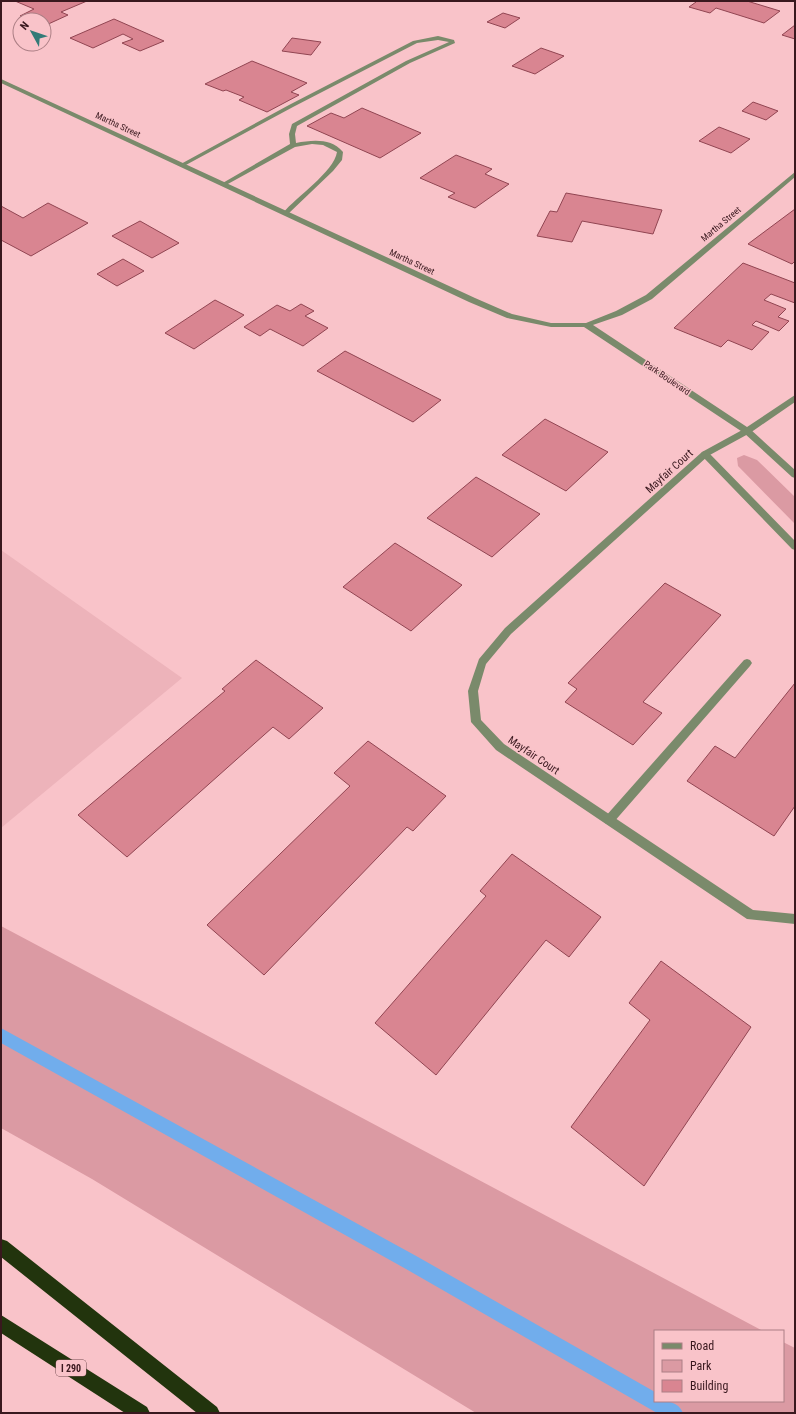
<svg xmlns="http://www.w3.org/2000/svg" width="796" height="1414" viewBox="0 0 796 1414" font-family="'Roboto Condensed',sans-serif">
	<rect width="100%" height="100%" fill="#f9c3c9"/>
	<path fill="#edb3ba" d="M1 550 182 678 1 828Z"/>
	<path fill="#db9aa3" d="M744 455 757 460 795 497V524L738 466 737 458Z
		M1 926 763 1331H655V1401H783V1342L795 1348V1413H668L1 1037Z
		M1 1039 667 1413H476L92 1179 1 1128Z"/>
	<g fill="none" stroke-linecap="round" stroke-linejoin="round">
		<path fill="#71adec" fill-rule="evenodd" d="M1 1028 418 1257 655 1392V1401C667 1401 678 1401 683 1413H657L406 1269 1 1043Z"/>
	</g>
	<path fill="#d98591" stroke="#914552" d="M15 1H87L61 12 68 15 44 26V20H30L20 16 34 9Z
		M693 1H747L780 11 764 23 716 8 710 13 689 7 696 2Z
		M503 13 520 18 505 28 487 22Z
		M114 19 164 41 140 51 122 43 133 39 123 34 93 48 70 38Z
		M795 25V39L782 35Z
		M292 38 321 42 311 55 282 51Z
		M541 48 564 56 535 74 512 66Z
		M252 61 307 83 291 92 299 95 267 112 239 100 244 97 226 90 223 91 205 84Z
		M753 102 778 111 766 120 742 111Z
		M362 108 421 133 380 158 307 126 331 113 344 118Z
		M719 127 750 139 731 153 699 141Z
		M456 155 492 169 485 174 509 184 475 208 448 197 455 193 420 178Z
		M566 193 662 210 653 234 582 221 572 242 537 236 550 211 557 212Z
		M48 203 88 223 31 256 1 240V206L23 218Z
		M795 209V261L792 264 748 244Z
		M140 221 179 243 152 258 112 236Z
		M123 259 144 271 117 286 97 274Z
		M743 263 795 283V303L771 294 764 300 786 309 778 317 789 321 779 331 756 321 752 325 769 332 752 350 728 340 721 347 674 328Z
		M215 300 244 315 194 349 165 333Z
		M301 304 314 311 305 316 328 328 303 346 270 329 260 336 244 327 277 305 290 311Z
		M345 351 441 400 413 422 317 371Z
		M545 419 608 452 566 491 502 455Z
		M476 477 540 514 492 557 427 518Z
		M395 543 462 585 411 631 343 587Z
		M665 583 721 615 643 702 662 713 633 745 565 702 577 689 568 683Z
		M256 660 323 708 289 739 273 727 127 857 78 815 225 691 222 689Z
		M795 683V806L774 836 687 781 715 746 735 758Z
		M368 741 446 796 413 831 407 827 264 975 207 925 350 786 334 773Z
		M512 854 601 917 569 957 546 940 436 1075 375 1023 486 896 480 891Z
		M661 961 751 1027 644 1186 571 1127 650 1020 629 1003Z"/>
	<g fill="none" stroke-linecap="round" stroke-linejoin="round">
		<path fill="#7a8a6b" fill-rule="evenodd" d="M438 36 454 40 455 43 410 63 297 126 295 134 296 143C313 140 331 138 343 152L342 160 333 171 288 214 283 213C296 197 334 172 337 152L323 145 312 144 295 147 226 185 221 184 290 144 289 134 292 124 406 61 449 42 438 40 417 43 293 107 184 166 179 165 289 105 413 41Z
			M584 323H590L750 429V433H744L584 327Z
			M747 659 750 660 752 663 750 666 613 823 609 825 605 823 604 820 605 817 744 660Z"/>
		<path fill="#7a8a6b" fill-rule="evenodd" d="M1 79 475 298 512 314 551 323H586L616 311 646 295 795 172V177L652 299 622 315 587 327H551L507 318 469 302 1 83Z
			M795 395V402L750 433 708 456 511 634 486 664 478 691 481 720 504 744 753 910 795 914V924L747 919 496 750 471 722 468 691 479 659 505 628 702 452 744 429Z"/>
		<path fill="#7a8a6b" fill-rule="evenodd" d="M747 428 750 429 795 470V478L792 477 744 433V429Z
			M705 451 708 452 795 541V550L792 549 702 456 701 454 702 452Z"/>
		<path fill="#22340d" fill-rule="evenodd" d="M1 1239 7 1241 217 1407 220 1413H197L1 1257Z
			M1 1315 147 1407 150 1413H125L1 1333Z"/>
	</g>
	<g text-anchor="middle" stroke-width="3" stroke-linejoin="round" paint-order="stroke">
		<g font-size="9" fill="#39181e" stroke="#f9c3c9">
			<text transform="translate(118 125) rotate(25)" y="3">Martha Street</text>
			<text transform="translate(721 224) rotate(-40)" y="3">Martha Street</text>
			<text transform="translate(412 262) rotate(25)" y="3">Martha Street</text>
			<text transform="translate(667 378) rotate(34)" y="3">Park Boulevard</text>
		</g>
		<rect fill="#f9c3c9" stroke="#734b51" stroke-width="1" x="56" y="1360" width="30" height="16" rx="3"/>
		<g font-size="10" font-weight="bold" fill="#39181e">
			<text x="71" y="1372">I 290</text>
		</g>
		<g font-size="11" fill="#39181e" stroke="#f9c3c9">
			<text transform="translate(669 471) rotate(-42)" y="4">Mayfair Court</text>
			<text transform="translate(534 755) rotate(34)" y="4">Mayfair Court</text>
		</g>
	</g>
	<rect width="796" height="1414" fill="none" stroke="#39181e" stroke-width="4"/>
	<rect x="654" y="1330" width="130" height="72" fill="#f9c3c9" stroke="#ac7f85"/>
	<rect x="662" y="1343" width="20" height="6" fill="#7a8a6b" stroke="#ac7f85"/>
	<text x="690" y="1350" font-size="12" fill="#39181e">Road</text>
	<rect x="662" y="1360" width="20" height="12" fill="#db9aa3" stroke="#ac7f85"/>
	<text x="690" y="1370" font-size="12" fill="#39181e">Park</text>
	<rect x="662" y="1380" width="20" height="12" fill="#d98591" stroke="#ac7f85"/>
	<text x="690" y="1390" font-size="12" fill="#39181e">Building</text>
	<g transform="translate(32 32) rotate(310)"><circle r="19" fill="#f9c3c9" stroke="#ac7f85"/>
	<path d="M0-3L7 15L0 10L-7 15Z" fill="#327a77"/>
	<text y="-6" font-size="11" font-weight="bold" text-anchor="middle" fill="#39181e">N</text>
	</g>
</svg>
